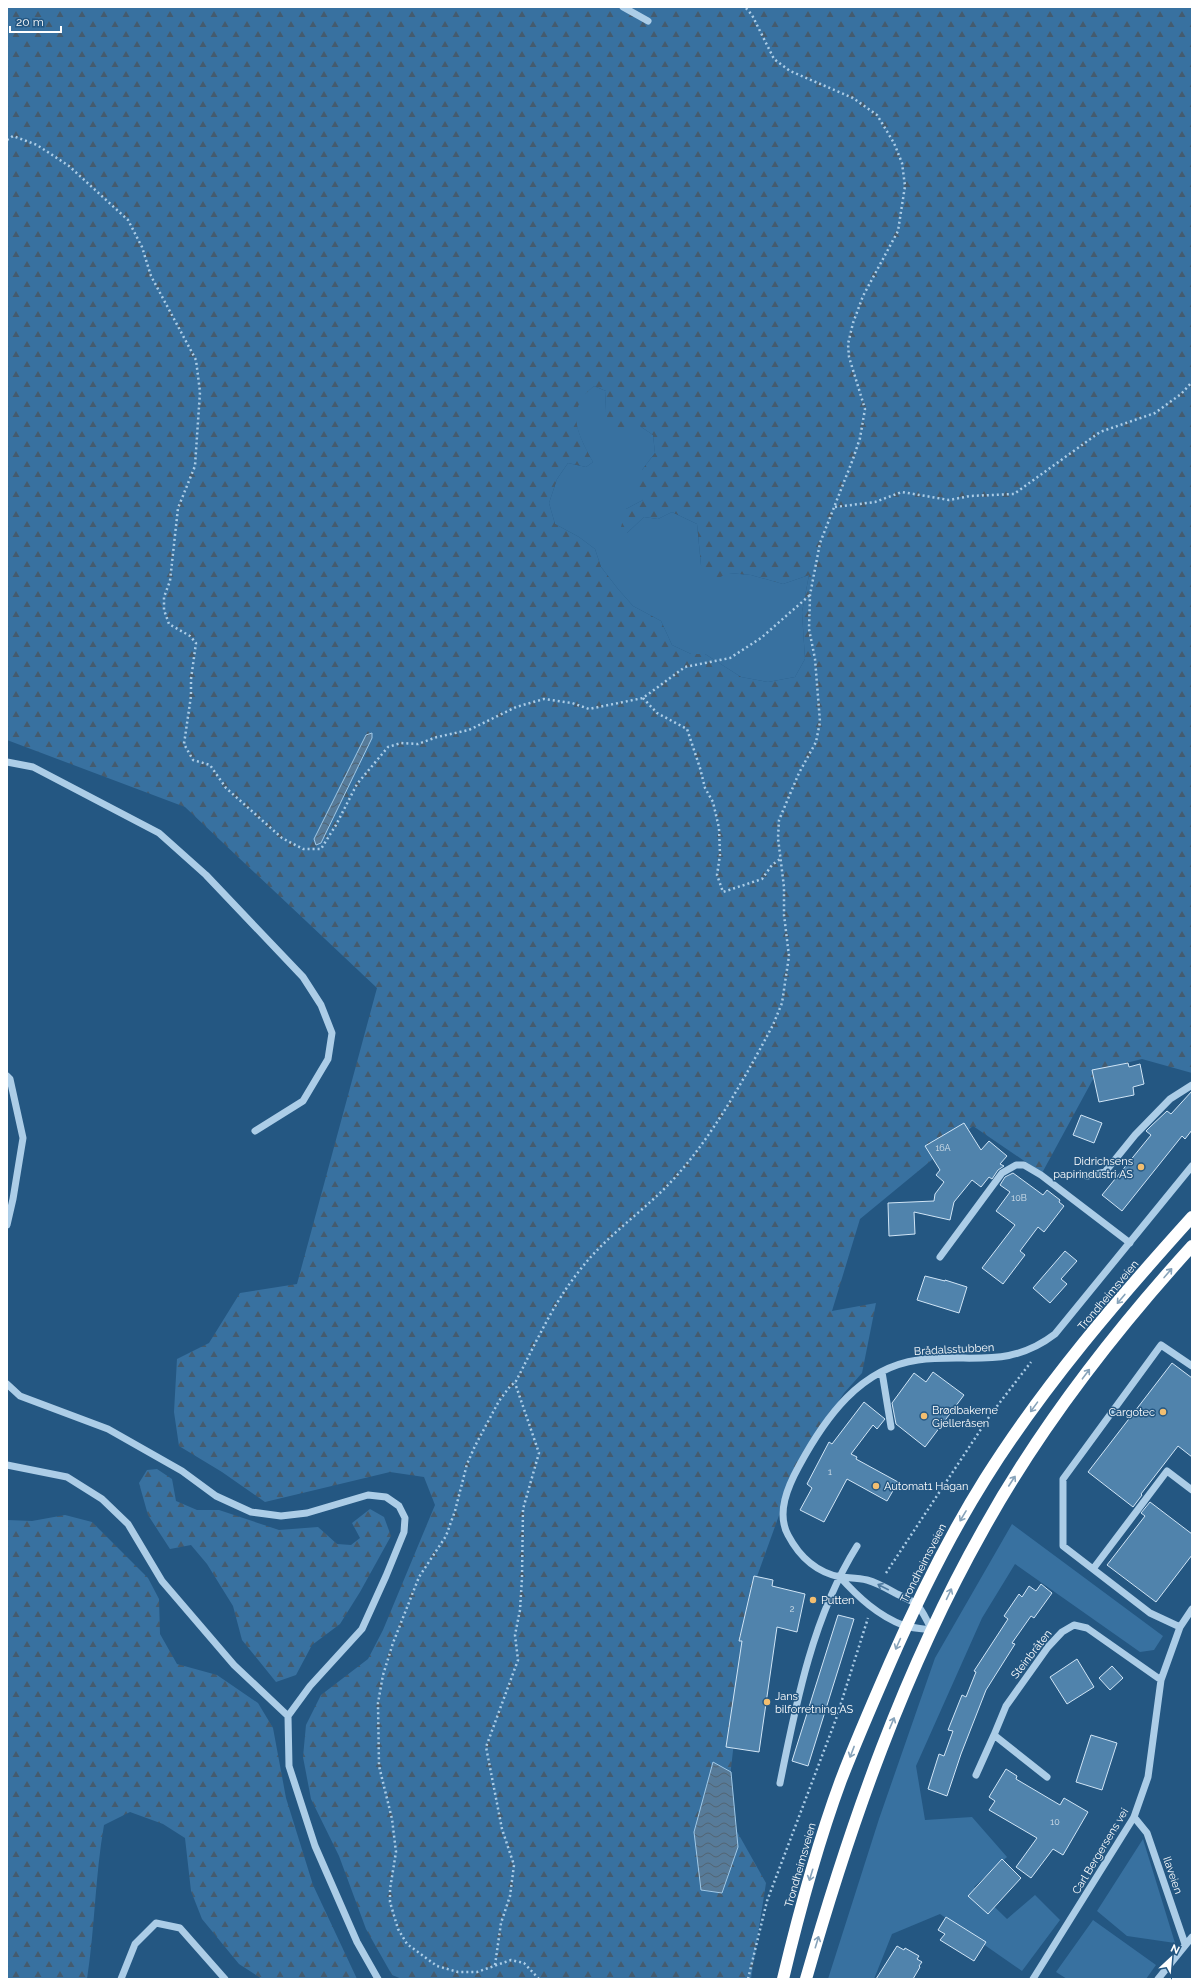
<svg xmlns="http://www.w3.org/2000/svg" width="1199" height="1986" viewBox="0 0 1199 1986" font-family="Raleway,sans-serif">
	<defs>
		<pattern id="forest-firs" width="22" height="20" patternUnits="userSpaceOnUse"><rect width="22" height="20" fill="#3871a0"/><path d="M5 1l3.5 6h-7zM16 11l3.5 6h-7z" fill="#445b6e"/></pattern>
		<pattern id="water-waves" width="16" height="10" patternUnits="userSpaceOnUse"><rect width="16" height="10" fill="#577b99"/><path d="M0 5q4-4 8 0t8 0" fill="none" stroke="#526472"/></pattern>
	</defs>
	<rect width="100%" height="100%" fill="#245782"/>
	<path fill="#3871a0" d="M594 386 606 391 605 411 640 426 653 435 655 453 642 470 643 500 626 509 627 533 644 517 658 519 672 512 697 524 701 565 729 573 751 575 783 584 809 575 802 612 805 659 795 677 768 682 741 677 705 654H691L672 645 661 621 633 606 618 589 601 567 595 549 579 537 555 524 549 503 557 479 568 463 586 467 593 462C586 450 575 429 575 414 575 403 585 393 594 386Z
		M1012 1524 1163 1636 1154 1650 1140 1652 1015 1564 982 1618 916 1766 925 1820 972 1817 1007 1857 974 1887 1007 1919 1035 1895 1060 1920 1022 1971 940 1914 892 1934 874 1979H828L879 1819 935 1658Z
		M1143 1839 1175 1943 1127 1936 1097 1911Z
		M1093 1920 1156 1965 1146 1979H1067L1056 1972Z"/>
	<path fill="url(#forest-firs)" fill-rule="evenodd" d="M7 7H1192V1073L1142 1059 1098 1070 1042 1173 973 1126 860 1219 832 1311 876 1303 862 1373 844 1393 811 1444 786 1496 751 1593 726 1812 766 1883 751 1979H402L392 1975 366 1929 339 1856 311 1799 303 1757 306 1725 321 1695 368 1659 383 1630 435 1505 424 1477 390 1472 265 1502 222 1472 179 1446 174 1412 177 1359 209 1343 240 1293 297 1284 377 988 185 807 7 740ZM594 386 606 391 605 411 612 431 640 426 653 435 655 453 642 470 635 486 643 500 626 509 621 527 627 533 644 517 658 519 672 512 697 524 701 565 712 581 729 573 751 575 783 584 809 575 802 612 805 659 795 677 768 682 741 677 705 654H691L672 645 661 621 633 606 618 589 601 567 595 549 579 537 555 524 549 503 557 479 568 463 586 467 593 462C578 434 564 410 594 386ZM372 733 316 845 314 839 366 735Z
		M157 1469 172 1479 176 1501 197 1510H219L279 1530 318 1527 337 1544 351 1545 360 1538 352 1523 370 1509 384 1517 391 1536 360 1592 340 1624 312 1645 296 1675 276 1682 242 1640 233 1606 207 1564 191 1545 170 1549 148 1515 139 1483 147 1470Z
		M65 1515 92 1522 148 1578 159 1599 160 1634 177 1664 217 1675 258 1703 273 1728 286 1798 313 1885 357 1979H262L239 1964 202 1919 191 1891 185 1838 163 1824 130 1812 104 1825C95 1876 95 1928 87 1979H7V1520L32 1521Z"/>
	<path fill="url(#water-waves)" stroke="#a0c9e8" d="M372 733V738L321 843 316 845 314 839 366 735Z
		M713 1762 731 1772 738 1847 722 1893 701 1890 694 1832Z"/>
	<path fill="#5083ac" stroke="#d0e5f6" d="M1128 1063 1129 1067 1140 1064 1144 1084 1133 1087 1134 1095 1099 1102 1092 1070Z
		M1192 1091V1130L1185 1139 1182 1136 1122 1211 1102 1195 1151 1135 1146 1131 1150 1127 1167 1111 1171 1114Z
		M1081 1115 1102 1123 1094 1143 1073 1135Z
		M964 1123 981 1150 989 1141 1007 1156 1000 1164 1004 1166 998 1170 992 1179 989 1177 981 1187 972 1180 954 1202 950 1220 914 1212 915 1234 889 1236 888 1203 934 1201 935 1194 944 1182 936 1175 940 1170 925 1146Z
		M1013 1173 1043 1195 1047 1190 1060 1200 1059 1202 1064 1206 1044 1232 1038 1227 1020 1251 1025 1255 1003 1284 982 1268 1015 1225 996 1211 1010 1192 1000 1185 1005 1177Z
		M1065 1251 1077 1261 1061 1279 1067 1284 1050 1303 1033 1288Z
		M925 1276 945 1281V1280L967 1287 959 1313 917 1300Z
		M1172 1363 1192 1378V1457L1178 1446 1141 1494 1142 1495 1133 1507 1088 1472Z
		M933 1372 964 1395 925 1447 896 1424 892 1403 914 1373 926 1382Z
		M864 1402 885 1419 877 1429 873 1425 851 1454 857 1457 856 1459 898 1482 887 1501 847 1479 824 1522 800 1510 812 1488 807 1484 829 1442 832 1444Z
		M1150 1502 1192 1534V1555L1156 1602 1107 1565 1145 1516 1141 1513Z
		M754 1576 773 1580 772 1586 805 1594 797 1632 777 1627 759 1752 726 1747 742 1641H739Z
		M1041 1584 1052 1593 1034 1618 1031 1616 1012 1643 1015 1644 986 1690 961 1754 947 1796 928 1789 939 1754 944 1756 953 1731 948 1730 962 1695 966 1697 976 1672 974 1671 1008 1619 1004 1616 1019 1594 1022 1597 1029 1586 1036 1591Z
		M838 1615 854 1619 808 1766 792 1761Z
		M1077 1659 1094 1687 1067 1704 1050 1677Z
		M1112 1666 1123 1678 1110 1690 1099 1678Z
		M1091 1735 1117 1743 1102 1790 1076 1782Z
		M1006 1769 1017 1776 1016 1779 1060 1805 1064 1798 1088 1812 1063 1855 1053 1849 1031 1878 1016 1867 1037 1838 989 1810 995 1801 989 1797Z
		M1002 1859 1021 1878 988 1914 968 1896Z
		M946 1917 986 1942 974 1961 940 1940 945 1934 938 1930Z
		M897 1946 904 1950 905 1948 919 1956 917 1959 922 1962 919 1966 920 1967 913 1979H876Z"/>
	<g fill="none" stroke-linecap="round" stroke-linejoin="round">
		<path stroke="#accde7" stroke-width="2.5" stroke-dasharray="2 3" stroke-linecap="butt" d="M7 140 13 136 37 145 69 166 128 220 142 247 151 276 196 360 200 392 195 466 178 508 170 581 164 597V610L169 624 190 636 196 643 191 679V696L184 744 193 760 210 765 226 788 282 838 303 849H321L336 825 357 784 388 747 401 743 418 744 437 737 469 730 516 707 544 699 572 703 589 709 643 698 685 667 730 658 761 638 810 595
			M835 507 875 502 902 492 949 500 970 496 1014 494 1100 432 1155 413 1181 394 1192 382
			M643 698 657 713 687 729 700 768 705 788 713 802 719 828 720 855 717 875 723 892 762 879 772 865 780 859
			M886 1573 991 1414 1031 1362
			M495 1965 501 1923 510 1896 514 1865 502 1829 486 1747 518 1660 515 1635 520 1610 522 1578 523 1509 539 1453 515 1383
			M539 1979 524 1963 511 1960 477 1972H458L437 1966 407 1944 398 1929 390 1902V1889L396 1852 392 1819 379 1766 378 1703 383 1675 393 1643 419 1577 446 1536 455 1511 467 1464 475 1446 499 1401 511 1385 515 1383C535 1345 553 1303 580 1270 605 1237 640 1214 669 1184 711 1140 744 1079 773 1025L782 1003 789 956 784 915V887L778 838 779 820 799 773 816 742 820 722 815 659 809 629 810 595 820 543 853 459 860 438 865 409 849 357 848 344 853 323 863 296 898 231 905 186 902 163 894 143 877 115 853 98 790 71 774 59 752 15 745 7
			M748 1979 767 1901 836 1719 868 1618"/>
		<path stroke="#accde7" stroke-width="7" d="M623 7 648 21
			M7 762 33 767 159 833 206 875 303 977 321 1005 332 1033 328 1059 303 1101 255 1131
			M7 1076 10 1079 23 1138 13 1199 7 1225
			M1087 1176 1105 1172 1135 1135 1170 1099 1192 1085
			M940 1257 1002 1173 1016 1165H1024L1041 1175 1130 1243
			M882 1372 891 1427
			M7 1384 20 1396 108 1429 182 1471 216 1496 251 1512 281 1516 307 1513 368 1495 386 1497 399 1506 405 1518 404 1532 386 1576 362 1629 310 1686 288 1716
			M7 1465 67 1477 102 1499 128 1524 162 1581 234 1665 288 1716 289 1766 315 1846 357 1942 378 1979
			M1093 1569 1167 1471 1192 1490
			M839 1576C858 1597 878 1616 905 1626 913 1628 924 1629 932 1630
			M1180 1627 1150 1613 1063 1546V1479L1161 1345 1192 1366
			M932 1630C927 1622 923 1610 916 1604 911 1600 903 1597 897 1594 888 1589 878 1583 867 1580 859 1578 849 1578 840 1577 816 1572 799 1556 788 1535 776 1513 788 1486 799 1466 825 1418 860 1368 918 1360 970 1353 1008 1370 1055 1334L1192 1166
			M976 1775 994 1735
			M1047 1777 994 1735 1006 1706 1048 1647 1062 1632 1074 1625 1087 1628 1161 1680
			M780 1783C796 1703 813 1616 857 1546
			M1134 1817 1147 1833 1185 1944
			M121 1979 135 1944 156 1923 180 1928 225 1979
			M1033 1979 1134 1817 1148 1777 1161 1680 1180 1627 1192 1609
			M1158 1979 1192 1937"/>
		<path stroke="#fff" stroke-width="12" d="M783 1979C799 1912 817 1845 841 1780 856 1741 873 1702 890 1663 918 1599 948 1538 985 1479 1044 1385 1118 1299 1192 1217
			M806 1979C850 1825 904 1670 983 1530 1040 1427 1113 1333 1192 1246"/>
	</g>
	<defs><path id="oneway-shaft" d="M-6 0H5M1.5-3L5.5 0L1.5 3" fill="none" stroke-width="1.6" stroke-linecap="round" stroke-linejoin="round"/></defs>
	<g stroke="#87a3ba">
		<use href="#oneway-shaft" transform="translate(1168 1273) rotate(-49)"/>
		<use href="#oneway-shaft" transform="translate(1121 1299) rotate(130)"/>
		<use href="#oneway-shaft" transform="translate(1086 1374) rotate(-53)"/>
		<use href="#oneway-shaft" transform="translate(1034 1407) rotate(126)"/>
		<use href="#oneway-shaft" transform="translate(1012 1481) rotate(-57)"/>
		<use href="#oneway-shaft" transform="translate(963 1516) rotate(121)"/>
		<use href="#oneway-shaft" transform="translate(949 1594) rotate(-65)"/>
		<use href="#oneway-shaft" transform="translate(898 1644) rotate(114)"/>
		<use href="#oneway-shaft" transform="translate(892 1723) rotate(-67)"/>
		<use href="#oneway-shaft" transform="translate(852 1752) rotate(111)"/>
		<use href="#oneway-shaft" transform="translate(811 1875) rotate(107)"/>
		<use href="#oneway-shaft" transform="translate(817 1942) rotate(-73)"/>
	</g>
	<use stroke="#4d7aa0" href="#oneway-shaft" transform="translate(883 1587) rotate(-153)"/>
	<g fill="#f2be70" stroke="#245782" stroke-width="1.5">
		<circle cx="1141" cy="1167" r="4"/>
		<circle cx="1163" cy="1412" r="4"/>
		<circle cx="924" cy="1416" r="4"/>
		<circle cx="876" cy="1486" r="4"/>
		<circle cx="813" cy="1600" r="4"/>
		<circle cx="767" cy="1702" r="4"/>
	</g>
	<g text-anchor="middle" stroke-width="3" stroke-linejoin="round" paint-order="stroke">
		<g font-size="9" fill="#d3e0ea">
			<text x="943" y="1151">16A</text>
			<text x="1019" y="1201">10B</text>
			<text x="830" y="1475">1</text>
			<text x="792" y="1612">2</text>
			<text x="1055" y="1825">10</text>
		</g>
		<g font-size="11" fill="#fff" stroke="#245782" text-anchor="start">
			<text x="1133" y="1165" text-anchor="end">Didrichsens<tspan x="1133" dy="13">papirindustri AS</tspan></text>
			<text x="932" y="1414">Brødbakerne<tspan x="932" dy="13">Gjelleråsen</tspan></text>
			<text x="1155" y="1416" text-anchor="end">Cargotec</text>
			<text x="884" y="1490">Automat1 Hagan</text>
			<text x="821" y="1604">Putten</text>
			<text x="775" y="1700">Jans<tspan x="775" dy="13">bilforretning AS</tspan></text>
		</g>
		<g font-size="11" fill="#fff" stroke="#245782">
			<text transform="translate(1108 1295) rotate(-50)" y="4">Trondheimsveien</text>
			<text transform="translate(954 1349) rotate(-3)" y="4">Brådalsstubben</text>
			<text transform="translate(923 1563) rotate(-63)" y="4">Trondheimsveien</text>
			<text transform="translate(1031 1654) rotate(-52)" y="4">Steinbråten</text>
			<text transform="translate(1100 1851) rotate(-59)" y="4">Carl Bergersens vei</text>
			<text transform="translate(800 1865) rotate(-74)" y="4">Trondheimsveien</text>
			<text transform="translate(1173 1875) rotate(71)" y="4">Ilaveien</text>
		</g>
	</g>
	<rect width="1199" height="1986" fill="none" stroke="#ffffff" stroke-width="16"/>
	<g transform="translate(1171 1958) rotate(26)" stroke="#245782" stroke-width="3" paint-order="stroke">
	<path d="M0-3L7 15L0 10L-7 15Z" fill="#ffffff"/>
	<text y="-6" font-size="11" font-weight="bold" text-anchor="middle" fill="#ffffff">N</text>
	</g>
	<path d="M10 26v6h51v-6" fill="none" stroke="#ffffff" stroke-width="2"/>
	<text x="16" y="26" font-size="12" fill="#ffffff" stroke="#245782" stroke-width="3" paint-order="stroke">20 m</text>
</svg>
